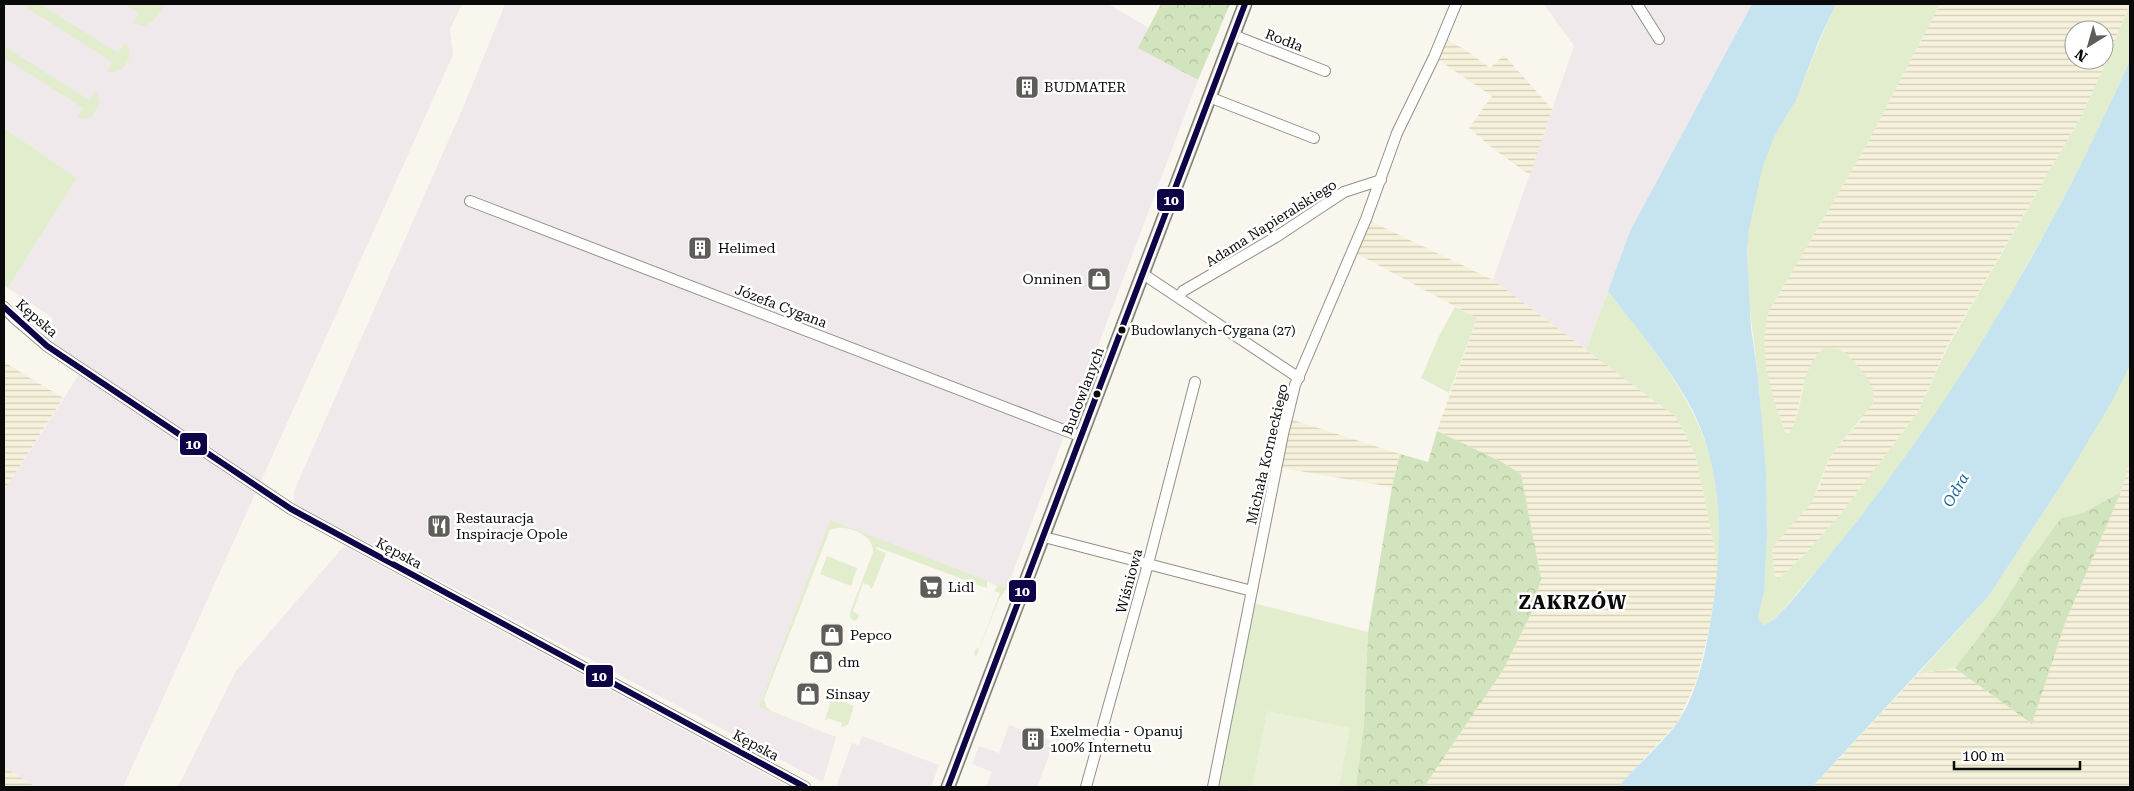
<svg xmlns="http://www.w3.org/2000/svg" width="2134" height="791" viewBox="0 0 2134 791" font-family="'Roboto Serif',serif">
	<defs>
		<pattern id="farmland-rules" width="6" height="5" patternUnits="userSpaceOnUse" patternTransform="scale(1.25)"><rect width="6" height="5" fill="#f5f1da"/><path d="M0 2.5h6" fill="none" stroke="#d1cdba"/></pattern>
		<pattern id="forest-crowns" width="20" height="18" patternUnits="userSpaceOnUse" patternTransform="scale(1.25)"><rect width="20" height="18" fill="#d2e4bd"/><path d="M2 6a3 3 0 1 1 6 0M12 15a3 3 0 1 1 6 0" fill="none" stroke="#b3c2a1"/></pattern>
	</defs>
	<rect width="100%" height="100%" fill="#f9f6ed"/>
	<path fill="#f0e9eb" d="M4 4H462L450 29 453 55 123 787H36L4 767V491L82 370 39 340 53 318 8 288 77 178 4 128Z
		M505 4H1108L1149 28 1139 48 1198 80 1007 588 830 521 759 707 836 737 823 782 294 504V491L465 103Z
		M1544 4H1752L1630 231 1586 350 1493 280 1574 46Z
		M344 546 789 787H178L236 671Z
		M1009 725 1054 742 1037 787H986L992 772 972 764 979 746 999 753Z
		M862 736 939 765 931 787H836L852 743 859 745Z"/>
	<path fill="url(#farmland-rules)" fill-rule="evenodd" d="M1940 4H2130L2101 74 2083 113 1947 346 1918 412 1843 511 1808 551 1779 579 1775 578 1772 550 1777 542 1819 488 1828 461 1837 447 1863 418 1803 384 1794 427 1789 434H1786L1772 396 1765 369 1763 334 1769 311 1866 146ZM2074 30H2104V60H2074Z
		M1443 38 1464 49 1490 68 1504 55 1552 109 1530 175 1491 147 1469 128 1492 96 1434 57Z
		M1366 219 1493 280 1675 416 1685 433 1696 457 1718 566 1710 626 1696 682 1677 723 1618 787H1424L1503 670 1533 610 1541 578 1521 474 1502 462 1437 431 1477 318 1352 251Z
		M4 362 63 398 4 491Z
		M1287 418 1400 454 1392 487 1276 467Z
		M2130 460V784L2126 787H1812L1918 674 1955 668 2032 724 2065 623 2121 492Z
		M4 767 36 787H4Z"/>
	<path fill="#e2edce" d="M21 4H40L118 53 125 42 130 51C129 65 121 74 107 72L112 62Z
		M124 4H165L154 20 144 26 133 23 139 13Z
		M1836 4H1940L1866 146 1769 311C1757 354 1771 393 1786 434H1789C1806 408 1797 369 1824 348 1830 349 1836 348 1841 350 1849 354 1869 378 1872 387 1874 392 1873 398 1873 404L1837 447 1828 461 1812 502 1777 542 1772 550 1775 578 1779 579 1808 551 1843 511 1918 412 1948 346 2083 113 2101 74 2130 4V60L2097 133 2051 222 2001 311 1951 392 1904 461 1835 549 1781 612 1769 624H1763L1759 622 1758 618C1772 552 1766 487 1761 421 1760 406 1760 391 1758 376 1753 327 1743 278 1749 229 1752 197 1761 162 1775 134 1782 122 1791 111 1796 98 1810 67 1821 35 1836 4Z
		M4 46 89 100 96 90 100 103 92 117 83 119 77 117 83 108 4 58Z
		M4 128 77 178 8 288 4 284Z
		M1608 291C1657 354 1714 420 1719 505 1720 525 1719 545 1718 566L1696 457 1685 433 1675 416 1586 350Z
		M1455 307 1477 318 1449 393 1421 378 1439 336Z
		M2130 359V460L2121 492 2083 513 2061 518 2033 556 1998 612 1955 668 1918 674 1988 597 2066 478Z
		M830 520 1007 588 999 599 976 657 974 654 976 648 979 649 1000 593 994 591 998 586 987 581V588L981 586 877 547 876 549 886 553 873 587 871 589 869 585 863 583 853 611 859 615 857 620 854 621 850 617V613L873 552C874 534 844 523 830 530L764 699 766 706 771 711 840 739 759 707Z
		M827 556 857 568 851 586 820 574Z
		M1249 602 1368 632 1364 723 1356 787H1213Z
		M832 697 854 706 848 725 841 727 842 723 828 718 826 721 825 720Z"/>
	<path fill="url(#forest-crowns)" d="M1161 4H1230L1198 80 1138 48Z
		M1437 431 1502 462 1521 474 1541 578 1533 610 1503 670 1424 787H1356L1364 723 1368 632 1392 487 1400 454 1428 462Z
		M2121 492 2065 623 2032 724 1955 668 1998 612 2033 556 2061 518 2083 513Z"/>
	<path fill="#ebf1d8" d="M1267 711 1350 728 1339 787H1252Z"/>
	<path fill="#c6e3f0" d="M1752 4H1836L1819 40 1796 100 1775 135 1763 165 1749 229 1747 253 1751 328 1758 376 1766 474 1767 536 1764 590 1758 618 1760 622C1763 624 1763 625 1766 624 1776 622 1805 585 1813 575 1944 420 2048 245 2130 60V365L2111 403 2066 478 1988 597 1812 787H1618C1636 766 1661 745 1677 723 1698 694 1707 646 1712 612 1724 537 1724 461 1684 395 1662 358 1634 325 1608 291L1630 231Z"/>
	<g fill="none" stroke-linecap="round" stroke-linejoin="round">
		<g stroke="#92908c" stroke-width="12">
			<path id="minor" d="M1637 4 1659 39
				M1233 35 1325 71
				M1209 97 1314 138
				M470 201 1082 437
				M1143 274 1299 378
				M1179 297 1183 291 1276 237 1344 192 1381 180
				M4 307 14 318 47 346 291 509 805 787
				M1044 537 1252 591
				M1086 787 1148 564 1195 382
				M1213 787 1283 434 1295 385 1366 219 1397 133 1434 57 1456 4"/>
		</g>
		<g stroke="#7f7e7a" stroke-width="15">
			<path id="major" d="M948 787 1245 4"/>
		</g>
		<use href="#minor" stroke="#fefefc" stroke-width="10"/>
		<use href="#major" stroke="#eae5d7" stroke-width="12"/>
		<g stroke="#fff" stroke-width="10">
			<path id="bus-1" d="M4 307 47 346 291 509 805 787
				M948 787 1245 4"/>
		</g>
		<use href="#bus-1" stroke="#0e0347" stroke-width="6"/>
	</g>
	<defs>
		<g id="building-square" transform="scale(1.25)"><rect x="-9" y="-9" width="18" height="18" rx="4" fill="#5e5d59" stroke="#fff"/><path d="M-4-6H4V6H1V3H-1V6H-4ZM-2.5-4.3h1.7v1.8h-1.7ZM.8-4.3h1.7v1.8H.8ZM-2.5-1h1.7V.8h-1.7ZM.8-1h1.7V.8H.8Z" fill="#fff"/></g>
		<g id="shop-square" transform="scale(1.25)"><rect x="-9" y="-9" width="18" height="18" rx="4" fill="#5e5d59" stroke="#fff"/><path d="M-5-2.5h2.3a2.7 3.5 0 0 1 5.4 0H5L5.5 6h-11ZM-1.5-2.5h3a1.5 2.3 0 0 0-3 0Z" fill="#fff"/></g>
		<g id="restaurant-square" transform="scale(1.25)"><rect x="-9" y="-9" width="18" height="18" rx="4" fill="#5e5d59" stroke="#fff"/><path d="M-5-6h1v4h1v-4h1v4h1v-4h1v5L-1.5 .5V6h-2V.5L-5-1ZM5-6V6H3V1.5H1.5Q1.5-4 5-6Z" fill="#fff"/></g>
		<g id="supermarket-square" transform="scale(1.25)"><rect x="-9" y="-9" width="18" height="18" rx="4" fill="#5e5d59" stroke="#fff"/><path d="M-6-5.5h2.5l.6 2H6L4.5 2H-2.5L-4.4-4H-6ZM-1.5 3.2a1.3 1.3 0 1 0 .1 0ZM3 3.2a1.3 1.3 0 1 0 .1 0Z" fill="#fff"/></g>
	</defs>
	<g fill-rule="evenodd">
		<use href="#building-square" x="1027" y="87"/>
		<use href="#building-square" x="700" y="248"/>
		<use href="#shop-square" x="1099" y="279"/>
		<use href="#restaurant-square" x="439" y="526"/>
		<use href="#supermarket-square" x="931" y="587"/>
		<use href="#shop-square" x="832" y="635"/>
		<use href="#shop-square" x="821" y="662"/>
		<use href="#shop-square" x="808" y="694"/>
		<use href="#building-square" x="1033" y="739"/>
	</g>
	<g fill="#0a0a0a" stroke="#fff" stroke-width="2">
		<circle cx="1122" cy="330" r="4.5"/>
		<circle cx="1097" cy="394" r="4.5"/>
	</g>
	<g text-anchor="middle" stroke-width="5" stroke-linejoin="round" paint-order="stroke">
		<g font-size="13" fill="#0a0a0a" stroke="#fff" text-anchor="start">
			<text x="1131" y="335">Budowlanych-Cygana (27)</text>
		</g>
		<g font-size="14" fill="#0a0a0a" stroke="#fff">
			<text transform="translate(1284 40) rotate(21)" y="5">Rodła</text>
			<text transform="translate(1271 223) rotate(-32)" y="5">Adama Napieralskiego</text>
			<text transform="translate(781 306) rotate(21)" y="5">Józefa Cygana</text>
			<text transform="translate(37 318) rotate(41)" y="5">Kępska</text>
			<text transform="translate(1083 391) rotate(-69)" y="5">Budowlanych</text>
			<text transform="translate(1267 454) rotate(-77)" y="5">Michała Korneckiego</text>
			<text transform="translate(399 553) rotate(28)" y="5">Kępska</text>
			<text transform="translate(1129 581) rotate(-75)" y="5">Wiśniowa</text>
			<text transform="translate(756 745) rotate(28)" y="5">Kępska</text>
		</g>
		<g font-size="14" fill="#0a0a0a" stroke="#fff" text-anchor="start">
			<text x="1044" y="92">BUDMATER</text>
			<text x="718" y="253">Helimed</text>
			<text x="1082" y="284" text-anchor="end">Onninen</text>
			<text x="456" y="523">Restauracja<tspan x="456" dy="16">Inspiracje Opole</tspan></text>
			<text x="948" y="592">Lidl</text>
			<text x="850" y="640">Pepco</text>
			<text x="838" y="667">dm</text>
			<text x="826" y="699">Sinsay</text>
			<text x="1050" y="736">Exelmedia - Opanuj<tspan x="1050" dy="16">100% Internetu</tspan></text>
		</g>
		<g font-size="15" font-style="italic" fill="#1b6294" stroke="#fff">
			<text transform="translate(1956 490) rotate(-60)" y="5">Odra</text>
		</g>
		<g font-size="19" font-weight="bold" letter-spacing="1" fill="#0a0a0a" stroke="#fff">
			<text x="1573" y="609">ZAKRZÓW</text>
		</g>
	</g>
	<g stroke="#fff" stroke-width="2">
		<rect x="1156" y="188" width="29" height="24" rx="5" fill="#0e0347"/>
		<rect x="179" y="432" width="29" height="24" rx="5" fill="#0e0347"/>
		<rect x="1008" y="579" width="29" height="24" rx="5" fill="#0e0347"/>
		<rect x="585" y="664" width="29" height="24" rx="5" fill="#0e0347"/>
	</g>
	<g font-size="14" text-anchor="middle" font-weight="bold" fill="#fff">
		<text x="1171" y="205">10</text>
		<text x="193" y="449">10</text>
		<text x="1022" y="596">10</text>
		<text x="599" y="681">10</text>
	</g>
	<rect width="2134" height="791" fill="none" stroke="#0a0a0a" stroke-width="10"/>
	<g transform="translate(2089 45) rotate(217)"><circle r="24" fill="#ffffff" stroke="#9d9d9d"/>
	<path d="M0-4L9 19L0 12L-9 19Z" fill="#5e5d59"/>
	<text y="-8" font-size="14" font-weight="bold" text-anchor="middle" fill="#0a0a0a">N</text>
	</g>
	<path d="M1954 761v8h126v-8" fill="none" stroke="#0a0a0a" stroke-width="2.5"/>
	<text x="1962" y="761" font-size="15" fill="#0a0a0a" stroke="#ffffff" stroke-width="4" paint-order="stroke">100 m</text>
</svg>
